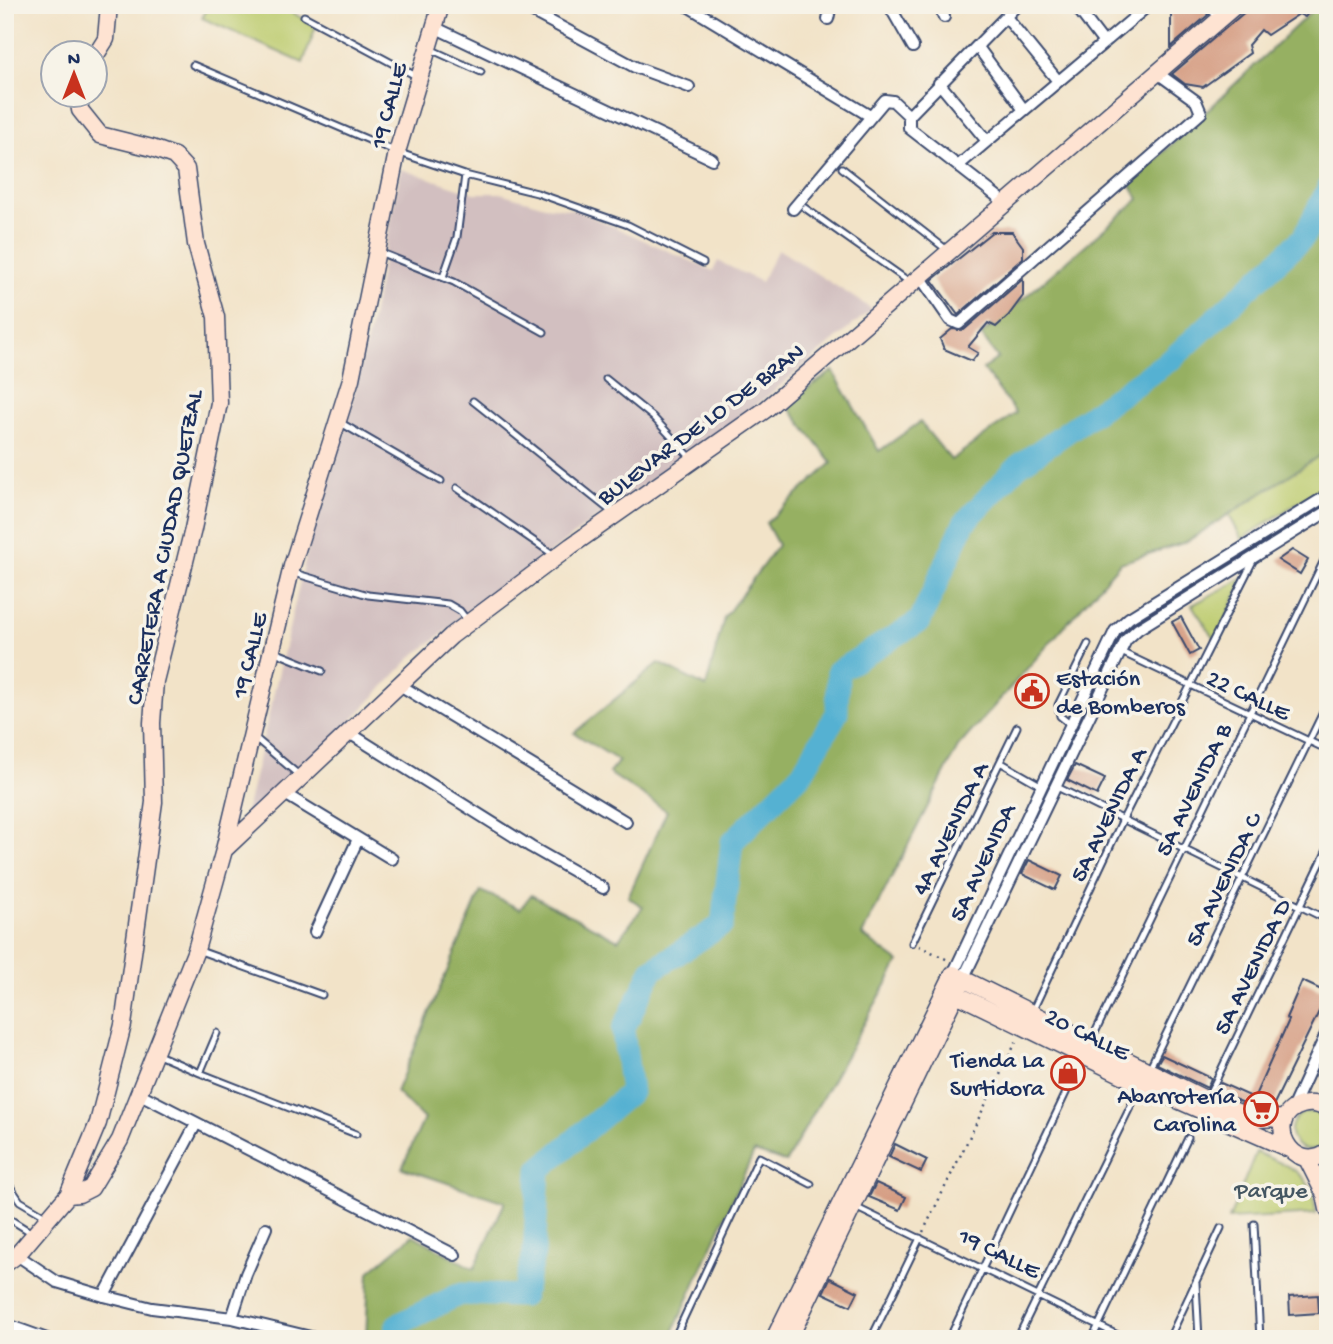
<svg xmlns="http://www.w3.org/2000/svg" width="1333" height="1344" viewBox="0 0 1333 1344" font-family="'Gochi Hand',sans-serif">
	<rect width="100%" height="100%" fill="#f7f3e8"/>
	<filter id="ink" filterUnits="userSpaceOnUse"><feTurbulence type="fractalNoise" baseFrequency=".0143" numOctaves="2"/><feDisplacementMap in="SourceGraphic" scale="14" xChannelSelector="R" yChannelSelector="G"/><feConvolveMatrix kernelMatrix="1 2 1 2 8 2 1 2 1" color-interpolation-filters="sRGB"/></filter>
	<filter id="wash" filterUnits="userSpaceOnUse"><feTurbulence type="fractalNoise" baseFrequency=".00686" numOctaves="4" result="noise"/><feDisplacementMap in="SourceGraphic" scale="28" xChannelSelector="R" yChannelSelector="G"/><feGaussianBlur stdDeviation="1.57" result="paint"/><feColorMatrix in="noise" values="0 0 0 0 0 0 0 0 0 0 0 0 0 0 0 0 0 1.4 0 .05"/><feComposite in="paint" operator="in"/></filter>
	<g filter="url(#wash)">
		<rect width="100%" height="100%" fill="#f2e3c8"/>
		<path fill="#d2bfc0" d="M401 169 474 193H500L545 206 576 210 713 271 718 261 761 282 778 249 872 309 752 409 588 524 413 656 327 746 244 820 312 531 346 427 369 333Z"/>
		<path fill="#bdcc6f" stroke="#6c7e66" stroke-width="2" d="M208 5H296L293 13 316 26 303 63 202 18Z
			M1328 450V483L1242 539 1229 515Z
			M1245 577 1216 641 1192 605Z
			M1291 1131a19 19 0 1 1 38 0a19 19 0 1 1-38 0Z
			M1256 1152C1292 1169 1312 1170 1316 1214L1229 1219Z"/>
		<path fill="#96b062" stroke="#587060" stroke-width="2" d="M1318 5H1328V450L1186 542 1120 563 958 747 862 935 899 962 786 1162 754 1152 670 1339H366L369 1272 413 1235 474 1269 505 1202 402 1168 424 1119 396 1092 481 891 520 909 531 895 618 940 643 907 628 897 667 811 609 773 619 761 574 733 659 663 706 687 724 618 778 545 766 523 832 463 786 404 833 371 879 451 920 422 951 460 1016 413 983 369 998 358 981 335 1139 199 1130 184Z"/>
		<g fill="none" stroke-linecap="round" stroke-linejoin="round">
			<path stroke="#54b1d2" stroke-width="23" d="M395 1339 397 1325 460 1294 523 1296 534 1253 539 1170 631 1092 623 1030 652 970 722 925 732 842 802 773 837 713 838 671 920 621 964 523 1018 466 1173 358 1303 238 1328 189"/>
		</g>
		<g id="blocks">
			<path fill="#d59d83" d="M1171 5H1201L1208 15 1171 47Z
				M1253 5H1315L1305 17 1299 14 1267 35 1261 30 1248 45 1250 53 1203 87 1185 84 1172 74Z
				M992 232H1012L1023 247V258L958 315 932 280Z
				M1023 279V296L1008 316 996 327 988 323 968 347 978 353 972 361 944 349 940 339 952 329 964 330Z
				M1292 550 1308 560 1300 574 1278 560Z
				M1181 617 1199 650 1190 655 1172 622Z
				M1075 765 1105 779 1097 795 1067 780Z
				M1029 860 1062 876 1055 890 1022 874Z
				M1302 981 1328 993 1272 1108H1257L1216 1092 1221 1083 1254 1098 1289 1020 1286 1018Z
				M1162 1055 1211 1078 1207 1088 1157 1064Z
				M895 1144 927 1160 921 1172 889 1157Z
				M876 1183 906 1197 900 1210 869 1197Z
				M830 1278 858 1292 851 1306 823 1293Z
				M1318 1295 1319 1313 1290 1315 1289 1297Z"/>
		</g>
	</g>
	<g filter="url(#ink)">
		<use href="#blocks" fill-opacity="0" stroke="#3b4a6e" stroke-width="2"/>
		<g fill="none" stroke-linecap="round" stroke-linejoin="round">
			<g stroke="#3b4a6e" stroke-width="9">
				<path id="lane" d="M304 16 416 76
					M430 49 481 72
					M193 65 397 152 465 175 537 193 628 225 703 263
					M842 168 947 250
					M805 208 911 283
					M379 252 454 282 544 332
					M443 277 457 237 465 175
					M606 379 653 417 693 460
					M473 401 613 513
					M341 423 441 481
					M457 488 554 555
					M294 573 368 595 448 604 460 611 467 620
					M1119 651 1328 750
					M275 652 322 671
					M1071 725 1060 716 1058 705 1088 644
					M254 737 300 776
					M1000 762 1042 786
					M1055 786 1328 920
					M912 943 1017 727
					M200 951 322 995
					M1032 1012 1123 819 1254 559
					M1091 1041 1328 552
					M156 1054 200 1073 217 1033
					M1149 1069 1328 702
					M200 1073 356 1134
					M1208 1097 1328 848
					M5 1179 20 1201 47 1217
					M855 1207 1126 1339
					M5 1216 32 1233
					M1254 1224 1260 1339
					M1196 1283 1199 1339
					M674 1339 759 1157 811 1184
					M871 1339 920 1238
					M949 1339 1083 1057
					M1017 1339 1140 1087
					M1092 1339 1188 1138
					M1169 1339 1221 1228"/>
			</g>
			<g stroke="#3b4a6e" stroke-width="14">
				<path id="street" d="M520 5 635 67 689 87
					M686 5 870 116
					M889 5 913 47
					M939 5 944 17
					M1075 5 1104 43
					M1209 5 1222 18
					M1006 17 1058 81
					M828 19 831 5
					M434 27 712 159
					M977 46 1024 110
					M939 83 987 141
					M959 165 1149 5
					M1007 204 909 128V116L1017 5
					M793 209 885 100 893 101 909 116
					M921 278 950 320 959 324 1201 113 1196 101 1156 72
					M398 684 626 822
					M351 734 531 847 603 888
					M285 794 392 859
					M315 932 358 839
					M953 974 1115 631 1129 618 1328 495
					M963 979 1126 640 1138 629 1328 511
					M140 1094 455 1255
					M1291 1111 1328 1030
					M17 1255 57 1282 104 1296 152 1308 232 1318 319 1339
					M104 1296 196 1124
					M232 1318 246 1274 266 1228
					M5 1324 47 1339"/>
			</g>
			<g stroke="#3b4a6e" stroke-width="19">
				<path id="secondary" d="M94 58 106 39 109 5
					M224 850 451 636 571 546 765 410 1236 5
					M948 990 1141 1084 1289 1149
					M1328 1110C1320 1104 1312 1102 1302 1105 1261 1117 1292 1178 1328 1152
					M1307 1159 1325 1195 1328 1209
					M68 1195 79 1194 91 1188 120 1140 196 950 224 850 292 566 351 379 397 152 441 5
					M5 1264 17 1255 68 1195 98 1123 123 1025 154 802 152 723 155 681 193 529 219 403 216 317 196 244 186 169 174 156 152 148 100 135 80 110 78 94
					M774 1339 953 974 1207 1100 1255 1119 1285 1118
					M789 1339 963 979"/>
			</g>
			<path stroke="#3b4a6e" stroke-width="2.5" stroke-dasharray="2 5" stroke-linecap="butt" d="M919 946 948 960
				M923 1232 1017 1040"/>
			<use href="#lane" stroke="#fff" stroke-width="5"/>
			<use href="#street" stroke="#fff" stroke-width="10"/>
			<use href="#secondary" stroke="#fee3d2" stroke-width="16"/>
		</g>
	</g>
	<defs>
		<g id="civic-ring" transform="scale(1.75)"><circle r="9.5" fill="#f7f3e8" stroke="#c8321e" stroke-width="1.5"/><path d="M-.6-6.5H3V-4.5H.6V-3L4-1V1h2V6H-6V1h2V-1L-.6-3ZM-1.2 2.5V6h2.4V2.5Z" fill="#c8321e"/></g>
		<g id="shop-ring" transform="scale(1.75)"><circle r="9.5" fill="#f7f3e8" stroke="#c8321e" stroke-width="1.5"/><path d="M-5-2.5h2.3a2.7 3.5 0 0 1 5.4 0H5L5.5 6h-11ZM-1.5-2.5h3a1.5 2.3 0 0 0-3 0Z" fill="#c8321e"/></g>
		<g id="supermarket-ring" transform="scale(1.75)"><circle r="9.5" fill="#f7f3e8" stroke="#c8321e" stroke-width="1.5"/><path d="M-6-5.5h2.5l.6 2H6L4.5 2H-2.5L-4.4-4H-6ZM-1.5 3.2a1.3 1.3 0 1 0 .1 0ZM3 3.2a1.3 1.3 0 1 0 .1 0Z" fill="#c8321e"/></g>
	</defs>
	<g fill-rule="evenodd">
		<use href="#civic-ring" x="1032" y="691"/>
		<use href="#shop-ring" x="1068" y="1073"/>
		<use href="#supermarket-ring" x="1261" y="1109"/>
	</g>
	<g text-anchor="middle" stroke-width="7" stroke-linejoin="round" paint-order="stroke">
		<g font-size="24" fill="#1b2f5e" stroke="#f7f3e8">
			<text transform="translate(387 105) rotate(-75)" y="8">19 CALLE</text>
			<text transform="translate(700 423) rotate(-37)" y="8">BULEVAR DE LO DE BRAN</text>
			<text transform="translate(163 547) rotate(-79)" y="8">CARRETERA A CIUDAD QUETZAL</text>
			<text transform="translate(248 655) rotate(-76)" y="8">19 CALLE</text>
			<text transform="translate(1249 694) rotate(25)" y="8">22 CALLE</text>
			<text transform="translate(1192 789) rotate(-64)" y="8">5A AVENIDA B</text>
			<text transform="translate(1107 814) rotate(-64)" y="8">5A AVENIDA A</text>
			<text transform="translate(949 828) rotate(-64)" y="8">4A AVENIDA A</text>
			<text transform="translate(981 862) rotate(-65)" y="8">5A AVENIDA</text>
			<text transform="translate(1222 879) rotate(-64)" y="8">5A AVENIDA C</text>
			<text transform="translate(1251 966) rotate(-64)" y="8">5A AVENIDA D</text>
			<text transform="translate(1088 1033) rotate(26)" y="8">20 CALLE</text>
			<text transform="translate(1000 1252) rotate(26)" y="8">19 CALLE</text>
		</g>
		<g font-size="24" fill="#1b2f5e" stroke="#f7f3e8" text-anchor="end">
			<text x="1056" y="685" text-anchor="start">Estación<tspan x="1056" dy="28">de Bomberos</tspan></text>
			<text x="1044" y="1067">Tienda La<tspan x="1044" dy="28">Surtidora</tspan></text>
			<text x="1236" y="1103">Abarrotería<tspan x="1236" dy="28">Carolina</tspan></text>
		</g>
		<g font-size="24" fill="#445662" stroke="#f7f3e8">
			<text x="1271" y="1197">Parque</text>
		</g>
	</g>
	<rect width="1333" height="1344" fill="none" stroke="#f7f3e8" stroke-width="28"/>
	<g transform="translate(74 74)"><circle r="33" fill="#f7f3e8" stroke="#9fa5b1" stroke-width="2"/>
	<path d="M0-5L12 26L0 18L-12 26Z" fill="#c8321e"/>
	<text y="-10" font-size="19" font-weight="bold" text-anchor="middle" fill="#1b2f5e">N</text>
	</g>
</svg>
